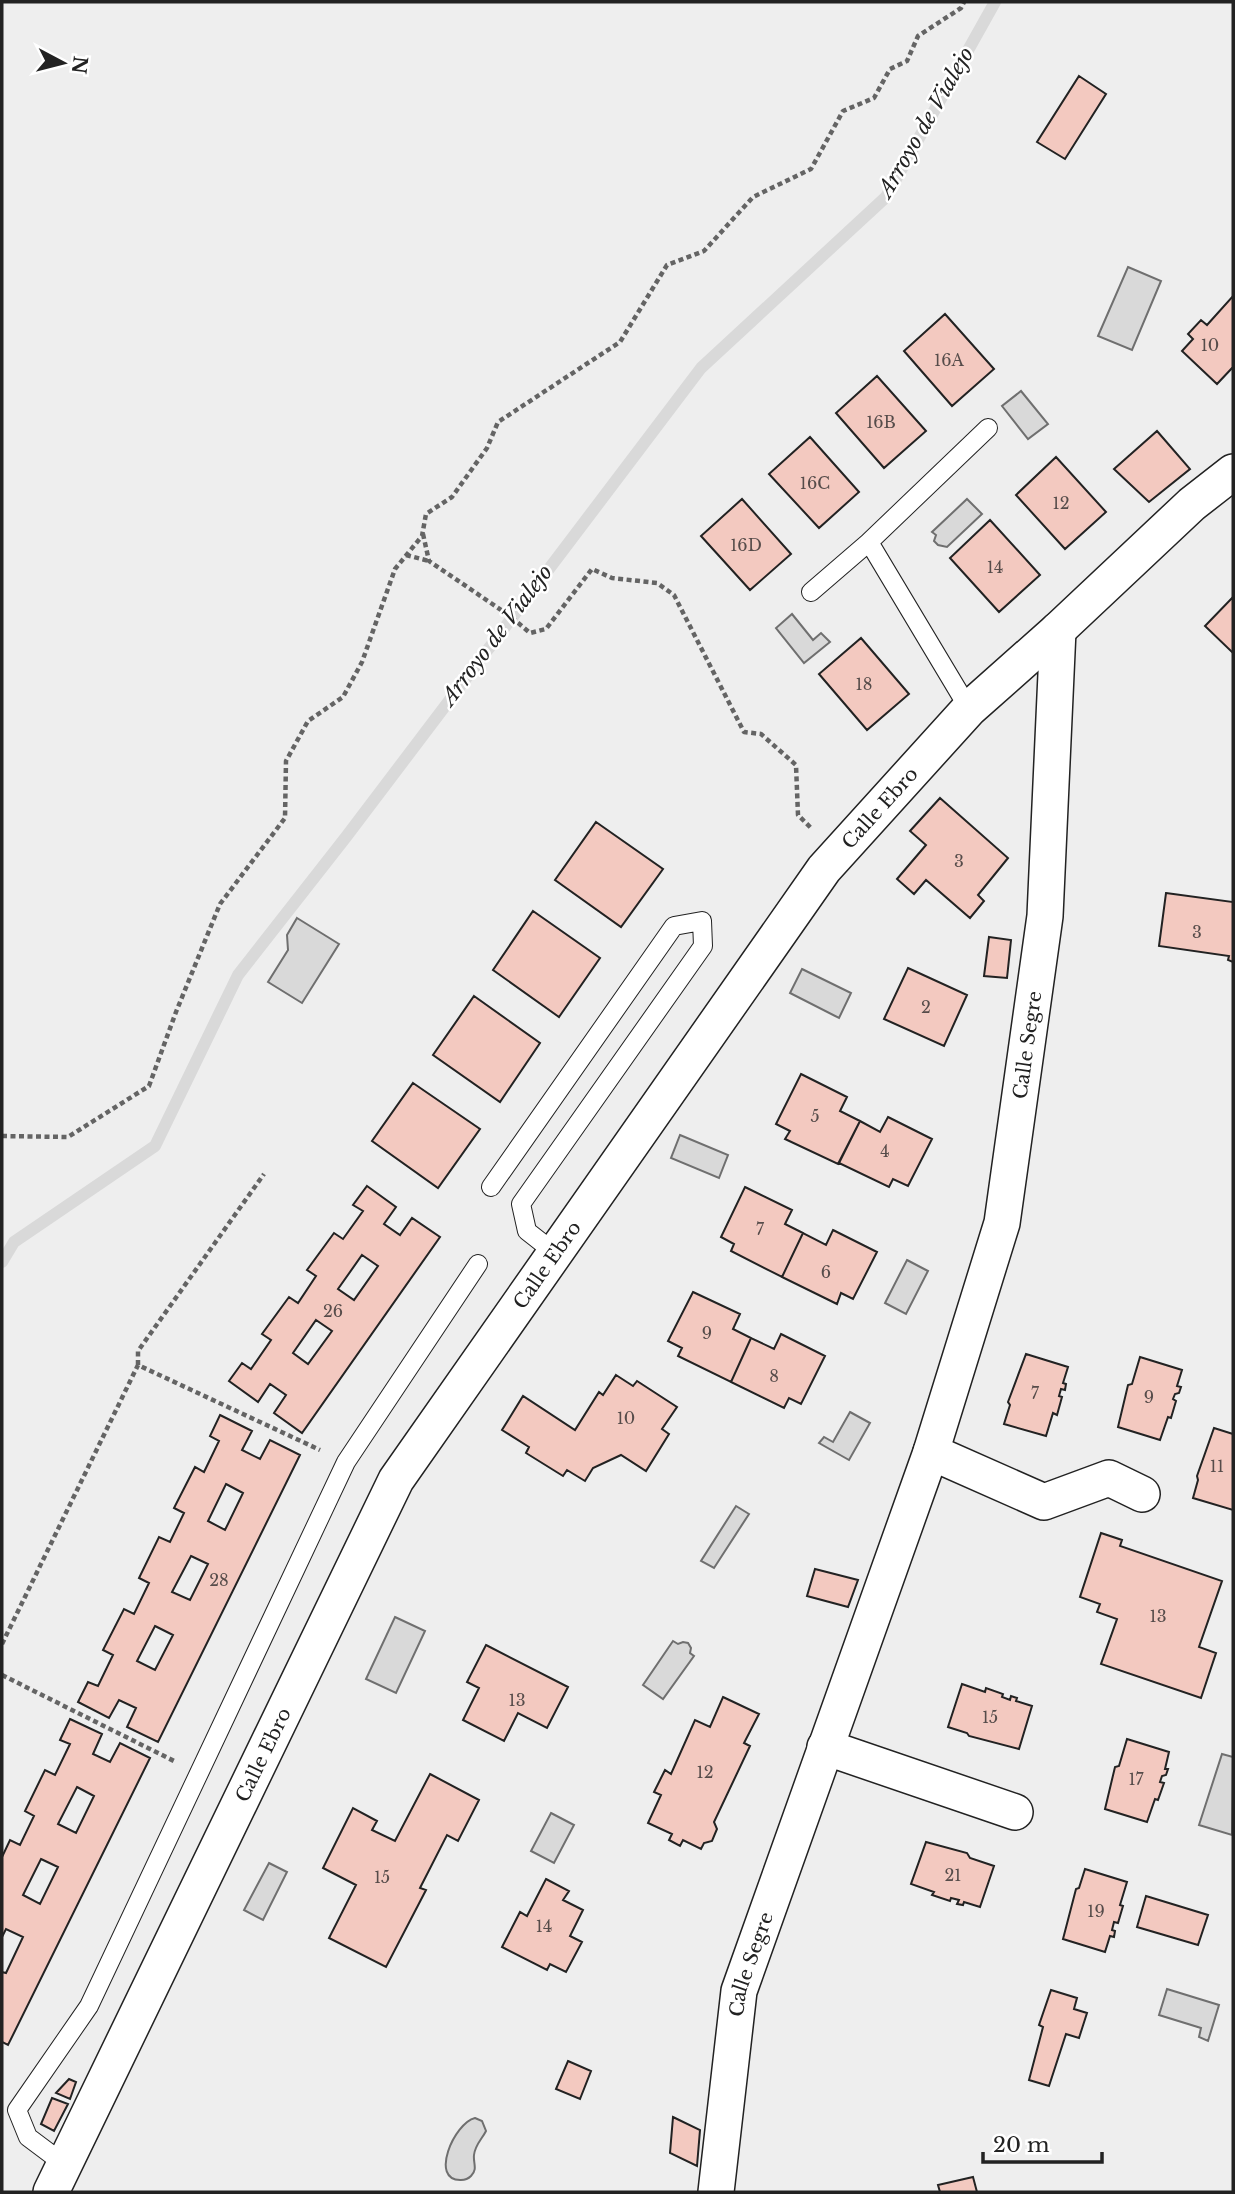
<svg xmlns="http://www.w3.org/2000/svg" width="1235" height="2194" viewBox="0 0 1235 2194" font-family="'Libre Baskerville',serif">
	<rect width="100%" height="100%" fill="#fff"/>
	<path fill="#eee" stroke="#6f6f6f" stroke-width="2" d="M2 2H1233V2192H2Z"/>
	<path fill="#d9d9d9" stroke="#6f6f6f" stroke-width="2" d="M1128 267 1161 281 1132 350 1098 336Z
		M1021 391 1048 424 1028 439 1002 406Z
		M967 499 982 514 947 547 938 545 934 541 936 535 932 532Z
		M792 614 813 640 821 633 830 642 804 663 776 628Z
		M297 918 339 944 302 1003 268 982 288 950 287 935Z
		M802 969 851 993 839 1018 790 993Z
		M680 1135 728 1155 719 1178 671 1158Z
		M907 1260 928 1271 906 1314 885 1303Z
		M850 1412 870 1423 849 1460 819 1443 824 1437 833 1442Z
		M736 1506 749 1514 714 1568 701 1561Z
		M395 1617 425 1631 396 1693 366 1679Z
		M673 1641 678 1644 683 1642 688 1643 691 1648 690 1653 694 1656 663 1699 643 1685Z
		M1222 1754 1233 1757 1232 1835 1199 1825Z
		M551 1813 574 1825 554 1863 531 1851Z
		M269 1863 287 1872 263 1920 244 1910Z
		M1167 1989 1219 2005 1208 2041 1199 2037 1201 2028 1159 2015Z
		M475 2118 482 2121 486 2131C482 2139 475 2145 474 2155 473 2163 478 2169 471 2176 468 2179 465 2180 461 2180 429 2181 454 2123 475 2118Z"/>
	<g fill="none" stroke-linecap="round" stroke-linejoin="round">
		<path stroke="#d9d9d9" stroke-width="12" d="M2 1262 14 1242 155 1146 238 975 346 837 701 368 886 197 995 2"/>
	</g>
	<path fill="#f3c9c0" stroke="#222" stroke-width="2" fill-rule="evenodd" d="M1079 76 1106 94 1065 159 1037 142Z
		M1233 296V367L1217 384 1182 351 1193 339 1188 334 1201 320 1207 325Z
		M945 314 994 369 952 406 904 351Z
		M877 376 926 431 884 468 836 413Z
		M1157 431 1190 469 1149 502 1114 469Z
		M810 437 859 492 819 528 769 474Z
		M1056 457 1106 512 1065 549 1016 495Z
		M742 499 791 554 750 590 701 536Z
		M990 520 1040 575 999 612 950 558Z
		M1233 597V653L1205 626Z
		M861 638 909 694 867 730 819 674Z
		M940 798 1008 858 978 895 984 901 970 918 926 880 914 894 897 879 926 845 910 831Z
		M596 822 663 869 621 927 555 880Z
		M1166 893 1233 902V962L1228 960 1229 956 1159 946Z
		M533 911 600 958 559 1017 493 970Z
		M989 937 1011 940 1007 978 984 976Z
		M908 968 967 995 944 1046 884 1019Z
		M474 996 540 1043 500 1102 433 1055Z
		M801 1074 847 1097 840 1111 860 1121 838 1164 785 1139 790 1131 776 1124Z
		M413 1083 480 1129 438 1188 372 1141Z
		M888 1117 932 1139 908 1186 893 1179 889 1187 839 1163 860 1121 880 1132Z
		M367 1186 396 1207 384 1224 400 1235 412 1218 440 1237 302 1433 274 1413 286 1395 270 1384 258 1402 229 1381 242 1363 251 1369 271 1340 262 1334 289 1297 298 1303 316 1276 307 1270 334 1233 343 1239 363 1211 353 1205ZM362 1255 378 1266 354 1300 338 1289ZM316 1320 332 1331 308 1364 293 1353Z
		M745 1187 792 1210 785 1224 803 1233 782 1277 731 1251 734 1244 721 1237Z
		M833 1230 877 1252 853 1299 841 1293 837 1304 782 1277 803 1233 826 1245Z
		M693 1292 740 1314 733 1329 751 1338 731 1382 678 1356 682 1348 668 1341Z
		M781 1334 825 1356 801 1404 789 1398 784 1408 731 1382 751 1338 774 1349Z
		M1026 1354 1068 1367 1063 1383 1066 1384 1065 1390 1061 1389 1059 1396 1062 1397 1057 1415 1053 1413 1046 1436 1004 1424 1010 1405 1008 1402Z
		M1140 1357 1182 1370 1177 1386 1181 1387 1179 1393 1175 1394 1173 1399 1176 1401 1171 1418 1168 1417 1160 1440 1118 1427 1128 1385 1132 1384Z
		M616 1375 633 1386 637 1381 677 1407 662 1429 669 1434 646 1471 621 1455 593 1468 585 1481 567 1470 563 1476 526 1453 529 1447 502 1430 523 1396 575 1430 599 1392 603 1395Z
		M220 1415 252 1431 242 1450 260 1459 270 1440 300 1455 158 1742 127 1727 136 1708 119 1700 109 1718 78 1702 88 1682 98 1686 113 1655 103 1650 124 1609 134 1614 149 1583 139 1578 159 1537 170 1542 184 1513 174 1508 195 1467 204 1472 219 1441 210 1436ZM226 1484 243 1493 225 1530 208 1521ZM191 1556 208 1564 190 1600 172 1592ZM155 1626 173 1635 155 1670 137 1661Z
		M1214 1428 1233 1434V1510L1193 1498 1198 1480 1197 1476Z
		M1101 1533 1122 1540 1120 1546 1222 1581 1199 1647 1216 1653 1201 1698 1101 1664 1117 1619 1097 1612 1100 1604 1080 1597Z
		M815 1569 858 1580 848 1607 807 1596Z
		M486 1645 568 1687 547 1728 518 1713 504 1741 463 1720 479 1688 467 1682Z
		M962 1684 985 1692 986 1688 1003 1694 1002 1697 1010 1700 1011 1696 1017 1698 1016 1701 1032 1706 1019 1749 969 1736 967 1733 948 1727Z
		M723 1697 759 1714 744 1743 750 1746 714 1822 717 1829 712 1841 704 1843 701 1849 683 1840 680 1846 669 1840 672 1834 648 1823 661 1795 654 1792 665 1770 671 1774 695 1720 710 1727Z
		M70 1719 102 1734 93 1754 110 1762 120 1743 150 1758 8 2045 2 2042V1972L6 1973 23 1937 6 1929 2 1937V1857L10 1840 20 1845 34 1816 25 1811 45 1770 55 1775 70 1744 60 1740ZM77 1787 94 1796 76 1833 58 1824ZM41 1859 58 1867 40 1904 23 1895Z
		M1127 1739 1169 1752 1165 1769H1168L1166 1775 1162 1776 1160 1782 1164 1783 1158 1800 1155 1799 1147 1822 1105 1809 1115 1767 1119 1766Z
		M430 1774 479 1800 458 1841 447 1835 420 1888 426 1890 386 1967 329 1938 356 1885 323 1868 353 1808 377 1821 372 1830 395 1841Z
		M926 1842 967 1853 970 1858 994 1866 980 1907 964 1902 963 1905 957 1904 959 1900 951 1898 950 1901 932 1895 934 1892 911 1884Z
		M1085 1869 1127 1882 1120 1905 1123 1906 1118 1923 1114 1922 1112 1930 1115 1931 1114 1937 1110 1936 1105 1952 1063 1939 1076 1889 1079 1888Z
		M546 1879 569 1891 563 1900 583 1910 570 1936 582 1942 566 1972 550 1964 547 1970 502 1947 520 1912 527 1916Z
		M1146 1896 1208 1915 1198 1945 1137 1927Z
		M1051 1990 1077 1998 1074 2009 1087 2013 1079 2038 1066 2034 1049 2086 1029 2080 1043 2027 1039 2025Z
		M568 2061 591 2071 580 2099 556 2089Z
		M69 2079 76 2082 70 2099 56 2093Z
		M52 2098 68 2104 54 2131 41 2124Z
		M673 2117 700 2130 697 2166 670 2153Z
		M973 2177 977 2192H940L938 2185Z"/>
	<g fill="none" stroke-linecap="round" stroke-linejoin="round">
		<g stroke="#222" stroke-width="20">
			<path id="service" d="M811 592 869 542
				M969 709 869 542 988 428
				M491 1187 674 926 702 921 703 946 521 1204 527 1231 555 1253
				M64 2164 28 2137 17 2110 89 2006 346 1462 478 1264"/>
		</g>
		<g stroke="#222" stroke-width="38">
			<g id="minor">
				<path d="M931 1452 1044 1502 1109 1478 1142 1494"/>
				<path d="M825 1747 1015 1812"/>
				<path id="s1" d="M51 2192 396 1480 824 869 969 709 1058 630 1192 504 1233 472"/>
				<path id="s2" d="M716 2192 739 1991 931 1452 1002 1223 1045 916 1058 630"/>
			</g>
		</g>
		<path stroke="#646464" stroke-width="4.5" stroke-dasharray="5 3.5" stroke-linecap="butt" d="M423 534 429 561 510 616 530 633 546 629 592 569 612 578 657 583 674 595 744 732 761 734 796 765 798 815 812 829
			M406 555 429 561
			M2 1136 68 1137 149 1086 176 1012 220 904 285 818 286 761 308 721 343 697 362 662 395 569 422 536 426 514 452 497 487 448 498 422 620 342 667 265 704 251 753 197 811 169 843 111 874 98 890 69 907 61 918 36 961 8 964 2
			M138 1365V1351L264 1174
			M2 1644 138 1365 320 1450
			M2 1675 174 1761"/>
		<use href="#service" stroke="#fff" stroke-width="18"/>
		<use href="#minor" stroke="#fff" stroke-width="35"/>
	</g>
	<g text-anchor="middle" stroke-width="5" stroke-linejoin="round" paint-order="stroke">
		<g font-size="16" fill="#564c4a">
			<text x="1210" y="351">10</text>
			<text x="949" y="366">16A</text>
			<text x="881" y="428">16B</text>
			<text x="815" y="489">16C</text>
			<text x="1061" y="509">12</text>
			<text x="746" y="551">16D</text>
			<text x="995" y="573">14</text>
			<text x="864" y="690">18</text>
			<text x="959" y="867">3</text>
			<text x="1197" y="938">3</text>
			<text x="926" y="1013">2</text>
			<text x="815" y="1122">5</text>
			<text x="885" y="1157">4</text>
			<text x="760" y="1235">7</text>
			<text x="826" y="1278">6</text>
			<text x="333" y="1317">26</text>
			<text x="707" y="1339">9</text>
			<text x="774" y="1382">8</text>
			<text x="1035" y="1399">7</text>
			<text x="1149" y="1403">9</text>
			<text x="626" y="1424">10</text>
			<text x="1217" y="1472">11</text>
			<text x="219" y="1586">28</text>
			<text x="1158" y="1622">13</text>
			<text x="517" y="1706">13</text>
			<text x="990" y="1723">15</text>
			<text x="705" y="1778">12</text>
			<text x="1136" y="1785">17</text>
			<text x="953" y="1881">21</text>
			<text x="382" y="1883">15</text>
			<text x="1096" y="1917">19</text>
			<text x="544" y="1932">14</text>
		</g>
		<g font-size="19" fill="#222" stroke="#fff">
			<text dy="7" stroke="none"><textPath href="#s1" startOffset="1620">Calle Ebro</textPath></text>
			<text dy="7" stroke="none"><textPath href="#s2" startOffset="1194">Calle Segre</textPath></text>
			<text dy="7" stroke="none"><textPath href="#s1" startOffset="1054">Calle Ebro</textPath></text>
			<text dy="7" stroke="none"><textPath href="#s1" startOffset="486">Calle Ebro</textPath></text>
			<text dy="7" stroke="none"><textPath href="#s2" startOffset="231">Calle Segre</textPath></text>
		</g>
		<g font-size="21" font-style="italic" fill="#222" stroke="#fff">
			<text transform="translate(926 122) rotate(-60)" y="7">Arroyo de Vialejo</text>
			<text transform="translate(497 635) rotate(-53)" y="7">Arroyo de Vialejo</text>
		</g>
	</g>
	<rect width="1235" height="2194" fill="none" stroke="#222222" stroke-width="7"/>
	<g transform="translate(63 63) rotate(97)" stroke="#ffffff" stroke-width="5" paint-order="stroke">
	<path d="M0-5L12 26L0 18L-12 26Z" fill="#222222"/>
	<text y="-10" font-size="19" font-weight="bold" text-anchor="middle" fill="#222222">N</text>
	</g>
	<path d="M983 2152v10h119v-10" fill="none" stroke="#222222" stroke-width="3.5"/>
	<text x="993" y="2152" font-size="21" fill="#222222" stroke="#ffffff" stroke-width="5" paint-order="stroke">20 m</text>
</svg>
